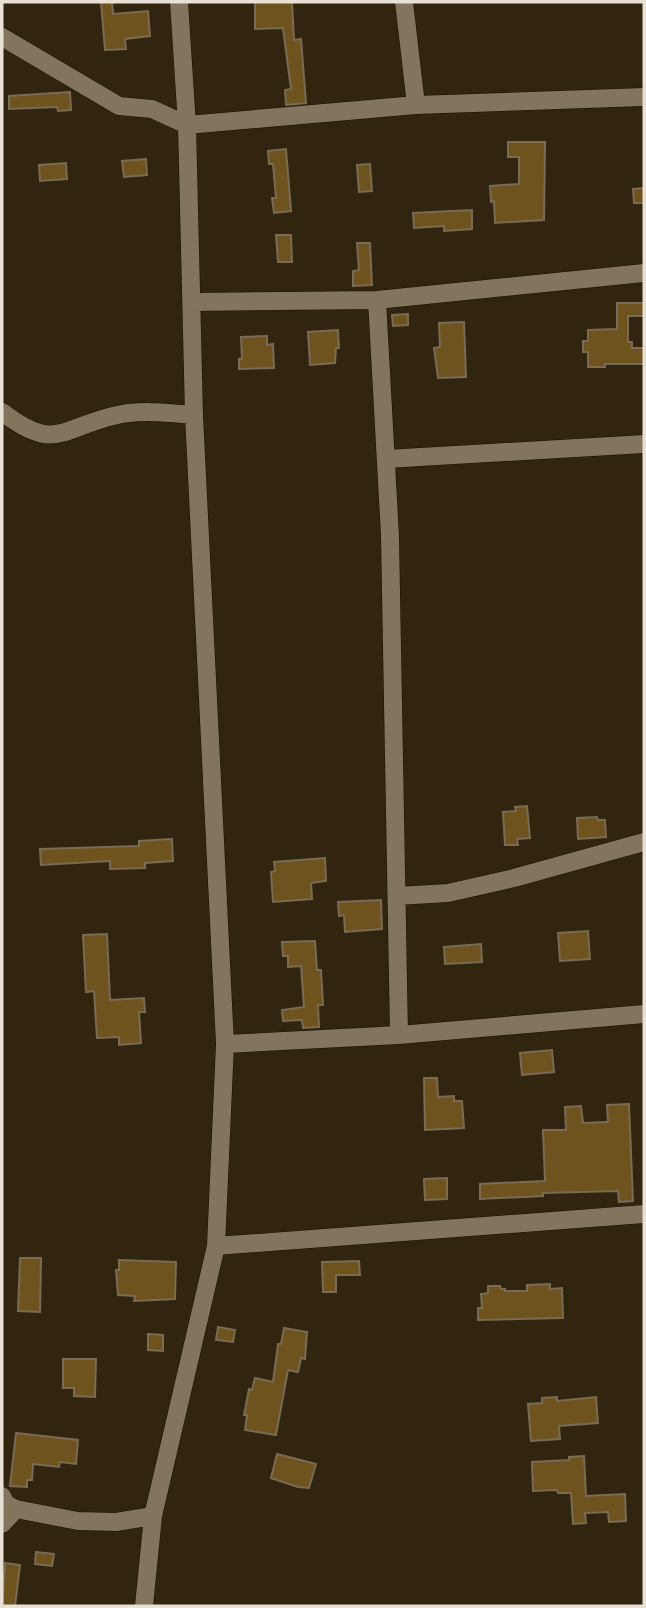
<svg xmlns="http://www.w3.org/2000/svg" width="646" height="1608" viewBox="0 0 646 1608" font-family="Lato,sans-serif">
	<rect width="100%" height="100%" fill="#312510"/>
	<path fill="#6f531f" stroke="#796b54" stroke-width="2" d="M101 2H112L113 14 148 11 150 36 125 39 126 49 105 50Z
		M255 2H292L294 40 301 39 306 103 286 105 285 90 291 89 283 28 255 29Z
		M70 92 71 110 58 111 57 107 9 109V96Z
		M508 142H545L544 220 495 223 494 201 491 202 490 186 519 184V157H508Z
		M286 149 291 211 274 213 272 198H276L273 164H269L268 151Z
		M146 159 147 175 124 177 122 161Z
		M66 163 67 179 40 181 39 165Z
		M370 164 372 191 359 192 357 165Z
		M644 188V203H634L633 189Z
		M472 210V229L444 231V226L414 228 413 213Z
		M276 235H291L292 262H278Z
		M357 243H370L372 285 353 286V271L359 270Z
		M617 303H644V316H628V342H632V348H644V364H605V367H588V352H583V341H588V330L617 329Z
		M408 314V325L393 326 392 315Z
		M464 322 466 377 438 378 434 348 440 347 439 323Z
		M338 330 339 348H336L335 363 310 365 308 332Z
		M267 336V345L273 344 274 368 239 369V359H242L241 337Z
		M527 806 530 838 517 839 518 845H505L503 812 516 811 515 807Z
		M597 817 598 820H605L606 837 578 839 577 818Z
		M172 839 173 861 145 863V868L110 869V861L41 865 40 849 139 846V841Z
		M325 858 326 881 311 883 312 899 273 902 271 872 275 871 274 862Z
		M381 900 382 929 345 932 344 915 339 916 338 902Z
		M588 931 590 959 560 961 558 933Z
		M107 934 110 1000 144 998 145 1012H139L141 1043 119 1045V1037L97 1038 94 991 86 992 83 935Z
		M315 941 317 970H321L323 1005H318L319 1027 303 1028 302 1020 283 1021 282 1010 304 1007 301 966 288 967V956H283L282 942Z
		M481 944 482 962 445 964 444 947Z
		M552 1050 554 1072 522 1075 520 1053Z
		M424 1078H437L438 1097 454 1096V1101H462L464 1128 425 1130Z
		M629 1104 633 1201 619 1202 618 1191 543 1193V1196L480 1199V1184L545 1181 543 1130H566L565 1107 581 1106 583 1123 606 1122H608L607 1105Z
		M447 1178V1199L425 1200 424 1179Z
		M20 1258H41L40 1312 18 1311Z
		M119 1260 176 1262 175 1299 134 1301 135 1296 118 1295 116 1270H119Z
		M359 1261 360 1275H336V1292H323L322 1262Z
		M550 1284V1289L562 1288 563 1318 478 1320V1308H482L481 1294 488 1293V1286H500L501 1289H505V1291H527V1285Z
		M218 1327 235 1330 233 1342 216 1340Z
		M284 1328 307 1332 305 1359 301 1358 298 1372 288 1370 276 1435 245 1430 247 1415H244L249 1389 252 1390 255 1378 273 1382 278 1344H281Z
		M148 1334 163 1335V1351L148 1350Z
		M63 1359H96L95 1397 74 1396V1388H63Z
		M557 1397V1401L596 1397 598 1423 559 1426 560 1439 531 1441 528 1404 542 1403V1398Z
		M16 1433 78 1440 76 1464 60 1462 59 1467 33 1464 32 1480H27V1487L10 1486Z
		M277 1454 316 1464 309 1488 298 1487 271 1478Z
		M584 1456 586 1496 625 1494 626 1521 609 1522 608 1512 585 1513 586 1523 573 1524 571 1493H558L557 1490 533 1491 532 1462 569 1460V1457Z
		M36 1552 54 1554 52 1566 35 1564Z
		M5 1563 20 1565 15 1606H2Z"/>
	<g fill="none" stroke-linecap="round" stroke-linejoin="round">
		<g stroke="#180d00" stroke-width="19">
			<path id="minor" d="M404 2 416 105
				M2 37 119 106 152 109 187 125 416 105 644 97
				M377 300 390 536 399 1035
				M192 302 377 300 644 273
				M2 412C54 452 60 429 113 416 139 409 167 413 194 415
				M386 459 644 444
				M397 896 448 893 514 878 644 842
				M225 1044 399 1035 644 1014
				M216 1246 644 1214
				M2 1496 6 1504 16 1509 78 1521 116 1522 153 1516
				M2 1524 16 1509
				M144 1606 153 1516 216 1246 225 1044 194 415 187 125 179 2"/>
		</g>
		<use href="#minor" stroke="#82745d" stroke-width="18"/>
	</g>
	<rect width="646" height="1608" fill="none" stroke="#e9e1d5" stroke-width="7"/>
</svg>
